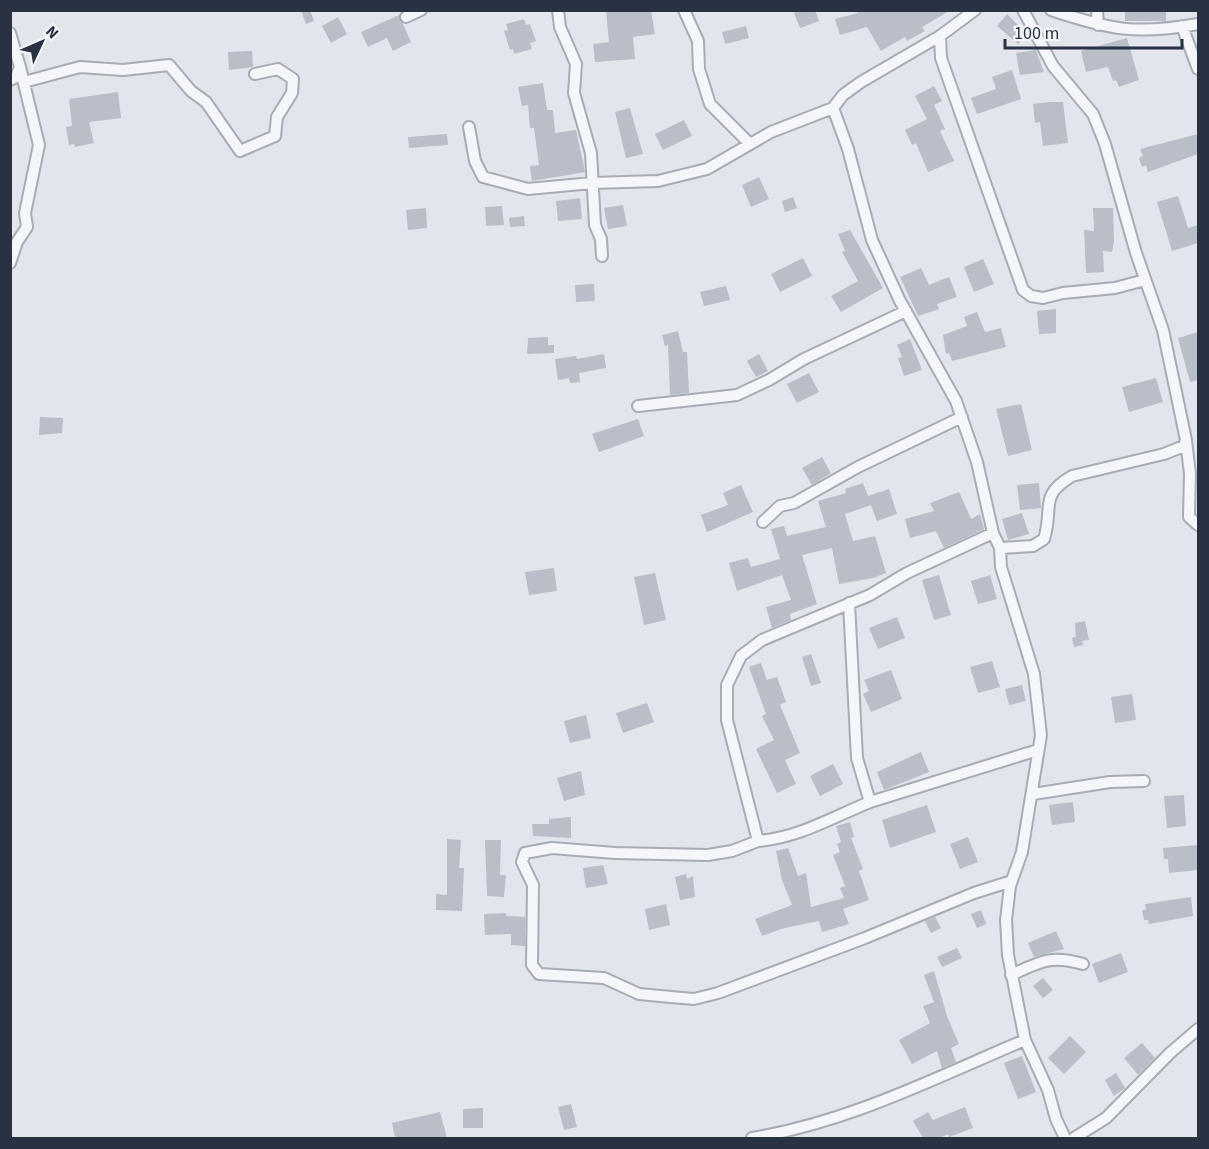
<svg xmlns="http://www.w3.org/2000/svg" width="1209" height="1149" viewBox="0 0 1209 1149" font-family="'Source Sans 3',sans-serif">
	<rect width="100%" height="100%" fill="#e2e5eb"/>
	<path fill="#b9bec8" d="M301 10H310L314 21 306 24Z
		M606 10H651L655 34 633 37 635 59 595 62 593 44 609 42Z
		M793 10H815L819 21 800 28Z
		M857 10H951L922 27 925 31 907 41 905 37 881 51 867 27 840 35 835 19 858 13Z
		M1125 10H1166V21H1125Z
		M1007 14 1027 34 1018 44 997 26Z
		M399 15 411 42 393 51 387 38 368 47 361 32Z
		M338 17 347 34 331 43 322 26Z
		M524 19 526 25 530 24 536 41 530 43 532 49 514 54 513 49 510 50 504 31 508 30 506 24Z
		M746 26 749 38 725 44 722 32Z
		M1127 38 1139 80 1119 87 1116 80 1113 81 1108 67 1086 72 1081 51Z
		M1036 50 1044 72 1020 75 1016 53Z
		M252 51 253 67 229 70 228 52Z
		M1012 70 1021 99 977 114 971 98 996 89 992 77Z
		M543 83 547 110H553L555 133 576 130 585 172 532 181 530 166 539 165 534 128H530L528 105 522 106 518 87Z
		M934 86 942 101 934 105 945 129 940 131 954 161 928 172 916 143 912 145 905 130 927 119 915 96Z
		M118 92 121 118 89 122 94 143 75 147 74 144 69 145 66 127 72 126 69 99Z
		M1049 102H1063L1068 143 1043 146 1040 122 1035 123 1033 104Z
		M630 108 643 154 626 158 615 112Z
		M684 120 692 136 663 150 655 134Z
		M447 134 448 145 409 148 408 137Z
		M1198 134V154L1148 172 1146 165 1142 167 1139 158 1143 156 1140 149Z
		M759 177 769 199 751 207 742 185Z
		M1178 196 1188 228 1198 225V243L1172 251 1157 202Z
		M793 197 797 208 785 212 782 201Z
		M580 198 582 219 558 221 556 201Z
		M623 205 627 226 608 229 604 208Z
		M502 206 504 225 486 226 485 207Z
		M426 208 427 228 408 230 406 210Z
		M1093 208H1113L1114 242 1112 252 1103 251 1104 272 1086 273 1084 230 1094 231Z
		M524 216 525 226 510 227 509 218Z
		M850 230 883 288 841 312 831 296 858 281 842 252 845 251 838 234Z
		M803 258 812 276 780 292 771 274Z
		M983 259 994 284 974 292 964 267Z
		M921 268 929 285 949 277 957 297 937 304 939 309 918 316 900 277Z
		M594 284 595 301 576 302 575 285Z
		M726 286 730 300 704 306 700 292Z
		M1056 309V333L1039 334 1037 311Z
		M977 312 985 332 1001 328 1006 347 952 361 949 353 946 354 943 335 967 326 964 317Z
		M678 331 683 352H687L689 393 670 395 668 345 665 346 662 335Z
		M1198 332V380L1190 382 1178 338Z
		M548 337V345H554V353L527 354 528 338Z
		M910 339 922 370 904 376 898 358 902 357 897 345Z
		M604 354 606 368 579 373 580 382 570 383 569 378 558 380 555 359 576 356 577 359Z
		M759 354 768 371 756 377 747 361Z
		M809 373 819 392 797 403 787 384Z
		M1156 378 1163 402 1129 412 1122 387Z
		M1021 404 1032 450 1008 456 996 409Z
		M40 417 63 418 62 433 39 435Z
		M638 419 644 436 599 452 592 434Z
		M822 457 831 473 812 485 802 468Z
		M863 483 868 496 889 489 897 514 877 521 871 505 845 514 853 541 875 536 886 573 873 578 839 584 832 548 802 555 817 604 790 614 791 620 772 628 766 607 791 600 782 575 737 591 729 563 748 558 751 567 780 559 771 529 784 526 787 536 826 527 818 501 846 493 845 489Z
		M1039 483 1041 508 1020 510 1017 485Z
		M741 485 753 512 707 532 701 515 728 505 723 493Z
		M959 492 971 519 980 514 984 529 944 548 936 531 910 538 905 519 934 511 930 503Z
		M1022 513 1029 534 1008 540 1002 519Z
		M554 568 557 591 529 595 525 572Z
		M655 573 666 620 644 625 634 577Z
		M939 575 951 615 934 620 922 580Z
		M990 575 997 599 978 604 971 581Z
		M897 617 905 638 878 649 869 628Z
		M1085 621 1089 640 1082 641 1083 645 1074 647 1072 638 1076 637 1075 623Z
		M811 654 821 683 811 686 802 657Z
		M992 661 1000 687 978 693 970 667Z
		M761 663 767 680 777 677 786 702 780 705 800 753 785 760 796 784 777 793 756 749 774 740 762 716 766 714 749 667Z
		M891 670 902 699 871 712 863 694 869 691 864 680Z
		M1022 685 1026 701 1009 705 1005 689Z
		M1132 694 1136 720 1115 723 1111 697Z
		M647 703 654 722 623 733 616 713Z
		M586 715 591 738 570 743 564 721Z
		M921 752 929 772 884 790 877 772Z
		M833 764 843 784 820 796 810 776Z
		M581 771 585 795 564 801 557 778Z
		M1184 795 1186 826 1167 828 1164 796Z
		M1073 802 1075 822 1052 825 1049 805Z
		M927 805 936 832 890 848 882 820Z
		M571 817V838L533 836 532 824H549V819Z
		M850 822 854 837 851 838 863 869 859 871 869 900 843 909 849 924 822 932 819 921 784 928 762 936 755 919 792 905 782 880 776 851 788 848 798 876 806 873 811 907 844 898 840 888 845 886 833 855 840 852 837 844 841 842 836 826Z
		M968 837 978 862 960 869 950 844Z
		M447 839 461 840 459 868H464L462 911 436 910V894L447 895Z
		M485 840H501L500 875H506L504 897 487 896Z
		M1198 845V870L1169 873 1168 859H1164L1163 848Z
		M603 865 608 884 586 888 583 868Z
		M686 874 687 879 693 876 695 897 680 900 675 877Z
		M1191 897 1193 916 1149 924 1148 920H1144L1142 910H1146L1145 904Z
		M666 904 670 925 649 930 645 909Z
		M981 910 986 924 977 928 971 914Z
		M506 913V916L525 917V946L511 945V934L485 935 484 914Z
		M935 917 941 928 931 933 925 921Z
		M1056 931 1064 949 1034 957 1028 943Z
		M957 948 962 958 942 967 937 957Z
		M1121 953 1128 972 1099 983 1092 964Z
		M934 971 947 1016 959 1044 951 1048 956 1062 942 1068 937 1051 912 1064 899 1040 930 1023 923 1006 934 1002 924 975Z
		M1043 978 1053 990 1043 998 1033 986Z
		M1070 1036 1086 1052 1064 1074 1048 1058Z
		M1142 1043 1155 1058 1138 1075 1124 1058Z
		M1022 1056 1036 1092 1018 1099 1004 1063Z
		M1116 1073 1125 1088 1114 1096 1105 1080Z
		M571 1104 577 1127 564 1130 558 1107Z
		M965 1107 973 1128 949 1137 948 1134 939 1138H923L913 1121 928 1112 933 1120Z
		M483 1108V1128H463V1109Z
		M440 1112 447 1138H395L392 1123Z"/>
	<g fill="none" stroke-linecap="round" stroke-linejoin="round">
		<g stroke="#a7acb5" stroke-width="14">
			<path id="street" d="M558 10 560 27 576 64 574 93 591 153 595 225 601 239 602 256
				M684 10 698 41 699 69 710 104 750 144
				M1051 10C1111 30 1136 35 1198 24
				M1097 10 1098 25
				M406 17 421 10
				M1182 26 1198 69
				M10 33 20 67 16 77 10 80
				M940 36 941 58 1023 290 1031 296 1043 298 1063 293 1115 288 1145 280
				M24 82 80 67 123 70 169 65 191 91 206 102 240 151 275 136 277 117 292 93 293 79 278 69 255 74
				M833 108 848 149 872 240 900 301 956 401 977 462 993 533 1000 548 1001 567 1034 674 1041 735 1022 852 1010 886 1006 920 1008 955 1025 1040 1048 1090 1056 1119 1065 1138
				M469 127 475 161 483 177 528 189 592 183 658 181 707 169 771 132 833 108 843 95 861 82 940 36 975 10
				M10 263 17 242 27 227 25 213 39 145 20 67
				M638 406 737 395 769 380 804 359 906 311
				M1186 440 1190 474 1189 517 1198 525
				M763 522 780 506 794 503 858 467 962 417
				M1000 548 1033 546 1044 539C1054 508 1038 496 1072 476L1164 454 1184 446 1186 440 1163 330 1136 253 1105 144 1093 114 1053 66 1023 10
				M849 603 857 758 870 802C833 817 798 838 758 841L727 720V685L741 656 762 640 870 595 907 573 993 533
				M1033 794 1110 782 1144 781
				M870 802 1038 750
				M758 841 732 851 708 855 615 853 552 848 525 853 522 862 533 885 532 965 539 974 604 978 639 994 671 997 694 999 718 993 865 938 974 893 1012 881
				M1011 975C1041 961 1051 955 1083 964
				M752 1138C849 1122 935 1078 1025 1040
				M1074 1138 1106 1118 1170 1053 1198 1029"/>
		</g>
		<use href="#street" stroke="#f5f6f9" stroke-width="10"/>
	</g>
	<rect width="1209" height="1149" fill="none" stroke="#293243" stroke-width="24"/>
	<g transform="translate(42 42) rotate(46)" stroke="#f2f4f8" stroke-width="4.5" paint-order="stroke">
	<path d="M0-4.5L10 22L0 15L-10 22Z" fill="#293243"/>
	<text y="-9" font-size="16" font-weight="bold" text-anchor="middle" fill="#293243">N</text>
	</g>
	<path d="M1005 39v9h177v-9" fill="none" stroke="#293243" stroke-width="3"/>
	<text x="1014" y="39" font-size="18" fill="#293243" stroke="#f2f4f8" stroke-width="4.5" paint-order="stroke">100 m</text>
</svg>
